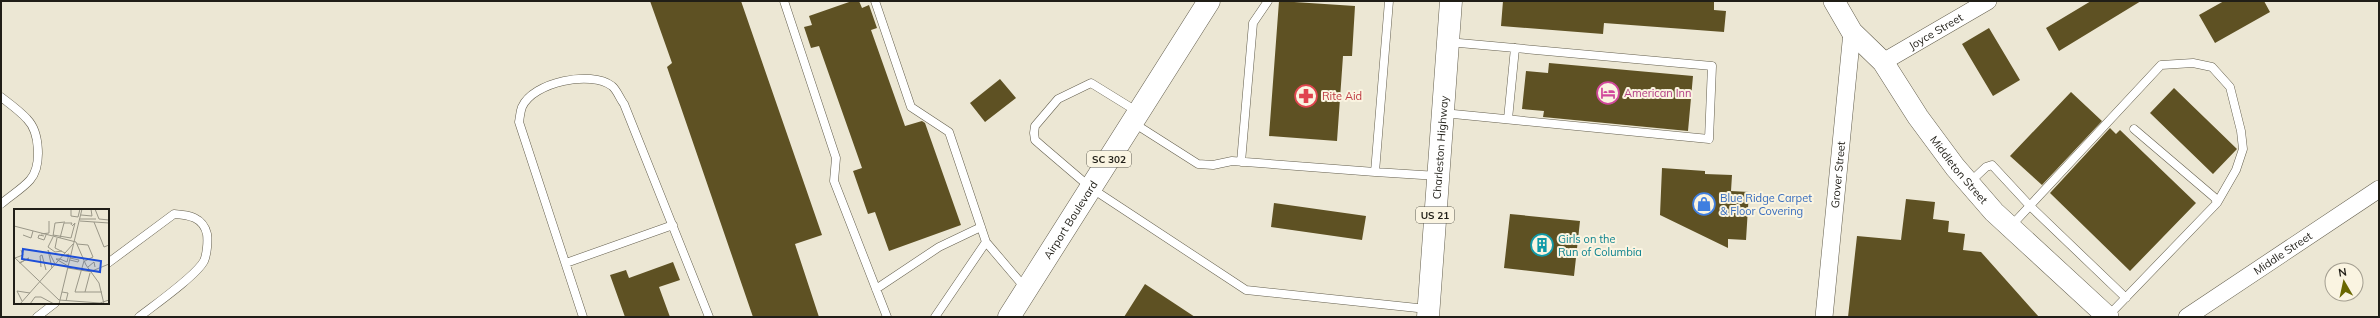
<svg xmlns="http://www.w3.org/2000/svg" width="2380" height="318" viewBox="0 0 2380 318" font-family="Mulish,sans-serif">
	<rect width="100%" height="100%" fill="#ece7d4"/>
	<path fill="#5e5123" d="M650 1H741L822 235 795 244 819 317H753L667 67 672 63Z
		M852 1H859L862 8 869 5 877 28 871 30 905 126 922 121 925 123 961 225 889 251 875 212 868 214 853 171 862 168 819 46 811 48 804 27 812 25 809 16Z
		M1279 1 1355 6 1352 56H1343L1337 141 1269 136Z
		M1503 1H1714V10L1726 11 1724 32 1604 23 1603 34 1501 26Z
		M2091 1H2141L2059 51 2046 28Z
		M2224 1H2264L2270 12 2215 43 2199 15Z
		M1989 28 2020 80 1993 96 1962 44Z
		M1549 63 1693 76 1688 131 1543 117 1544 111 1522 109 1526 71 1548 73Z
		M1000 79 1016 98 985 122 970 103Z
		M2174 88 2237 149 2213 174 2150 113Z
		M2071 92 2102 121 2042 185 2010 156Z
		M2110 128 2116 134 2120 130 2196 203 2130 271 2050 193Z
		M1662 168 1705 171V174L1732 175 1731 191 1749 192 1746 240 1728 239V248L1660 215Z
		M1906 199 1935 202 1933 219 1949 221 1948 232 1965 234 1963 250 1981 252 2039 317H1848L1857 236 1901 240Z
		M1274 203 1366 216 1362 240 1271 227Z
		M1510 214 1580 221 1574 276 1504 268Z
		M673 262 680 280 659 287 670 317H625L610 275 626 270 629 278Z
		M1145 284 1195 317H1124Z"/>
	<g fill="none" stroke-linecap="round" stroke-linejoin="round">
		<g stroke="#645f4e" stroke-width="9">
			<path id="service" d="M784 1 836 158 834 181 887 317
				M875 1 911 107 949 132 986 242 1026 289
				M1 97C10 104 20 111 27 119 40 132 42 166 30 180 22 189 10 196 1 204
				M1138 112 1091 83 1058 99 1035 126 1034 133 1035 140 1043 147 1091 188 1246 290 1427 309
				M1443 113 1709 139 1712 66 1448 42
				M1508 119 1515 48
				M1132 122 1198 164 1213 165 1232 161 1375 172 1389 1
				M1241 162 1253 23 1268 1
				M1375 172 1438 176
				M1969 183 1986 167 1992 165 2030 206 2126 298
				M2011 226 2161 65 2193 63 2212 67 2230 87 2241 131 2243 149 2236 170 2217 203
				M108 263 174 214C189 215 203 217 207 234 208 241 207 254 204 261 196 276 153 306 139 317
				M566 263 673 225
				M876 289 939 247 981 227
				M2108 316 2217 203 2215 198 2134 129
				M37 317 55 303
				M583 317 519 122C520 117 520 112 522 107 533 82 591 70 612 86 617 90 620 99 624 104L709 317
				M935 317 986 242"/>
		</g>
		<g stroke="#645f4e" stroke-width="18">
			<g id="minor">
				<path id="s1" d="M1883 62 1988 1"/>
				<path id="s2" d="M1824 317 1852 32"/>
				<path id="s3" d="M2187 317 2379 189"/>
			</g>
		</g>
		<g stroke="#645f4e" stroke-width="22">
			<g id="tertiary">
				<path id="s4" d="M1834 1 1852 32 1883 62 1918 117 1955 167 1994 212 2108 317"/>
			</g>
		</g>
		<g stroke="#645f4e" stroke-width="23">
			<g id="primary">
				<path id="s5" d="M1009 317 1209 1"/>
				<path id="s6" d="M1428 317 1451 1"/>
			</g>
		</g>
		<use href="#service" stroke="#fff" stroke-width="8"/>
		<use href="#minor" stroke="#fff" stroke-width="17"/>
		<use href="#tertiary" stroke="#fff" stroke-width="21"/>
		<use href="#primary" stroke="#fff" stroke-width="22"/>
	</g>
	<defs>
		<g id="hotel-ring" transform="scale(1.15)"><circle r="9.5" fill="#faf4e1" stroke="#d1479c" stroke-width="1.5"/><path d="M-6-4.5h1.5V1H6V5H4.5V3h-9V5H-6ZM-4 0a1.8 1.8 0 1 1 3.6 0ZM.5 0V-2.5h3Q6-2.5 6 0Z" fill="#d1479c"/></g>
		<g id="pharmacy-ring" transform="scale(1.15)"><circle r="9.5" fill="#faf4e1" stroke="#e0444e" stroke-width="1.5"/><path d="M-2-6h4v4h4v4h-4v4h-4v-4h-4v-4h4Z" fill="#e0444e"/></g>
		<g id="shop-ring" transform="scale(1.15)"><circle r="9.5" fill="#faf4e1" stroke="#3f7fe0" stroke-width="1.5"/><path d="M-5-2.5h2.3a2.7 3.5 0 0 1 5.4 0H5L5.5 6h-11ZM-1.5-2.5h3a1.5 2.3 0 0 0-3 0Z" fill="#3f7fe0"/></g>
		<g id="building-ring" transform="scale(1.15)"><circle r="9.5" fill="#faf4e1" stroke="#0f9aa8" stroke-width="1.5"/><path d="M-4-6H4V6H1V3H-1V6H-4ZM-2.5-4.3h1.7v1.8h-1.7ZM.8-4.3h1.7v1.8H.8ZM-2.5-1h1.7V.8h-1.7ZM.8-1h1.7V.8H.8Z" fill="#0f9aa8"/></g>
	</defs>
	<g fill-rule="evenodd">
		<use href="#hotel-ring" x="1608" y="93"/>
		<use href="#pharmacy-ring" x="1306" y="96"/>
		<use href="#shop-ring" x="1704" y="204"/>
		<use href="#building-ring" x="1542" y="245"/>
	</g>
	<g text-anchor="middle" stroke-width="4" stroke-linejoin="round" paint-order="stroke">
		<g fill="#faf4e1" stroke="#615e54" stroke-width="1">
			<rect x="1087" y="151" width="44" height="16" rx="3"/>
			<rect x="1416" y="207" width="38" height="16" rx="3"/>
		</g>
		<g font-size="10" font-weight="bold" fill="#201e17">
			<text x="1109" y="163">SC 302</text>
			<text x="1435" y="219">US 21</text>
		</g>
		<g font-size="11" fill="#201e17" stroke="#faf4e1">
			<text dy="4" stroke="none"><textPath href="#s1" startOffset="61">Joyce Street</textPath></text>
			<text dy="4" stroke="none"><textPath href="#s6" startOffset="170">Charleston Highway</textPath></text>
			<text dy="4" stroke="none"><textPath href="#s4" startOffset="211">Middleton Street</textPath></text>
			<text dy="4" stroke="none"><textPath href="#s2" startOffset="143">Grover Street</textPath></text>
			<text dy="4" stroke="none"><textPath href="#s5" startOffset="115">Airport Boulevard</textPath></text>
			<text dy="4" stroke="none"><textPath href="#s3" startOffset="115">Middle Street</textPath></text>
		</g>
		<g font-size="11" fill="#b23c85" stroke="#faf4e1" text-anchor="start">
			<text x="1624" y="97">American Inn</text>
		</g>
		<g font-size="11" fill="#be3a42" stroke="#faf4e1" text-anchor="start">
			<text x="1322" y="100">Rite Aid</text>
		</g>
		<g font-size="11" fill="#366cbe" stroke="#faf4e1" text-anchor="start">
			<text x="1720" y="202">Blue Ridge Carpet<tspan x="1720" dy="13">&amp; Floor Covering</tspan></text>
		</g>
		<g font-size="11" fill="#0d838f" stroke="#faf4e1" text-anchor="start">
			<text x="1558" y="243">Girls on the<tspan x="1558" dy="13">Run of Columbia</tspan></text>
		</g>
	</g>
	<g transform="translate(14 209)">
		<rect width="95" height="95" fill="#ece7d4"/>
		<path fill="none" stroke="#9a9788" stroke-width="1" d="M57 0V7L64 8 66 0M81 0 85 10 95 11M67 6 78 7 77 0M66 10H82M66 12 95 14M80 13 90 38 95 36M0 17 62 33 72 56 85 74 90 95M27 25 35 24V12M9 26 17 29 19 22M39 26 57 29 61 14 58 17M30 27 25 26 24 29 30 31 32 26M39 27 41 14 51 13M39 28 34 38 41 43 48 42M43 29 41 39 51 44M46 29 50 14H58L57 16M63 35 74 36 79 48 71 52M0 48 45 91 86 94 95 91M1 49 9 46 7 41M46 50 53 53 55 45 52 46M46 50H42L54 57M56 51 64 53 65 51 56 49M70 52 61 83H88M5 54 15 49 6 54M27 58 26 47 28 46 32 61M74 58 80 53 81 58M38 59 34 41 41 55M54 59 78 63M78 62 95 55M48 83 54 84 52 92M71 83 76 64M8 92 3 82 16 84M6 95 59 35M16 95 21 88H27L40 95M45 95 68 0"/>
		<path fill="#1d4ed8" fill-opacity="0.15" stroke="#1d4ed8" stroke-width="2" d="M9 40 87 52 86 63 8 50Z"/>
		<rect width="95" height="95" fill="none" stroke="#201e17" stroke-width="2"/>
	</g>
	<rect width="2380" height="318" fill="none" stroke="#201e17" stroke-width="4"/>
	<g transform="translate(2344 282) rotate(351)"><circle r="19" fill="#faf4e1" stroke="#a39e90"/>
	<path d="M0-3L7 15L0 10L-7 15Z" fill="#696700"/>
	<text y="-6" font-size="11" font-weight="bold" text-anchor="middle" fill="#201e17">N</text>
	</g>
</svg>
